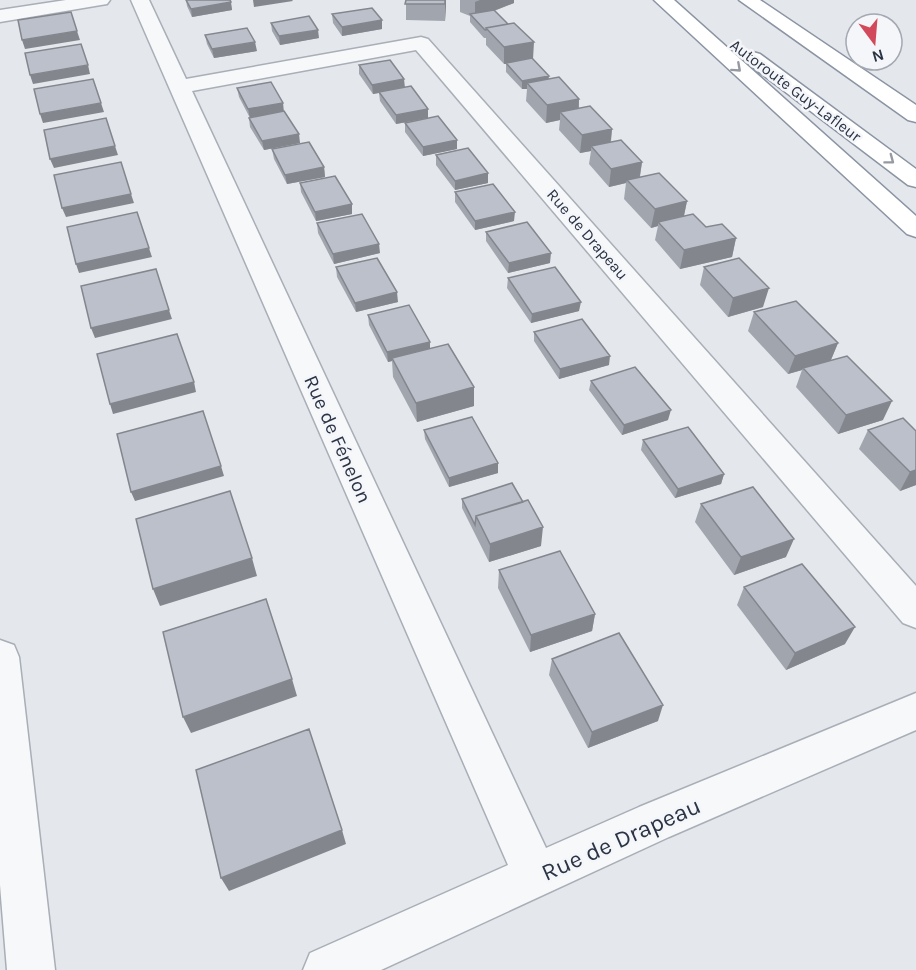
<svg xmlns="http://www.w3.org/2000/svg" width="916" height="970" viewBox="0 0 916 970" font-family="Karla,sans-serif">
	<rect width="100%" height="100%" fill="#e4e7ec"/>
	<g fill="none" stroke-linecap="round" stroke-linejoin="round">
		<g stroke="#a9aeb7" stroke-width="3">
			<path id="street" d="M66 0H110L107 4 101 5 0 22V10Z
				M131 0H149L186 79 421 37 428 39 916 586V628L903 623 416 50 192 91 546 848 639 807 916 693V730L669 837 381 970H303L310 953 508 865Z
				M0 640 14 645 19 657 55 970H7L0 885Z"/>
		</g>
		<g stroke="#8b94a3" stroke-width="3">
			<path id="highway" d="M654 0H674L916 216V237L907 234Z
				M739 0H760L916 105V122L908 120Z
				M753 52 760 54 916 169V187L908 185 746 62 743 58 746 54Z"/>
		</g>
		<use href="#street" fill="#f7f8fa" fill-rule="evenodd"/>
		<use href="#highway" fill="#fff" fill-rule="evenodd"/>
	</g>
	<path fill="#a1a5ae" d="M186 0H230L232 10 192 17 187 6Z
		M406 0H446L445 21 406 20Z
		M460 0H514V3L494 11 549 79 579 99V109L612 129 611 142 642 162 640 177 687 201 684 216 706 227 736 238 732 257 680 269 655 240 658 226 651 228 624 199 626 183 609 187 589 164 591 151 580 153 559 130 560 120 546 123 526 101 527 89H522L506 72V64H504L486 45V38H484L470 22V16L460 12Z
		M332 14 382 29 342 36 333 23Z
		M271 23 319 38 280 45 272 31Z
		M205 35 257 51 214 58 207 44Z
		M359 65 405 87 428 118 396 124 380 101 379 93 373 94 359 74Z
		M237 88 284 111 300 143 264 150 250 127 249 118H250L239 97Z
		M405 123 457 149 423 156 405 132Z
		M272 149 324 167 325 177 287 184 274 159Z
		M436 155 488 173V183L455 190 436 165Z
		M300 183 352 204V214L316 221 301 192Z
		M455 192 514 221 475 230 455 202Z
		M317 223 380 253 334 264 318 233Z
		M486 232 550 263 508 273 486 241Z
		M336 267 398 302 356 312 337 277Z
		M704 267 763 307 728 317 700 285Z
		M508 278 579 311 531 323 507 288Z
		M754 312 838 343 831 360 883 420 838 434 796 387 802 370 788 374 748 331Z
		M368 315 430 348 474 406 417 422 393 377 392 361 388 362 369 325Z
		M534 332 609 365 559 379 534 341Z
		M591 381 668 420 622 435 589 390Z
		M424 430 498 473 449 487 425 439Z
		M868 430 916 431V485L900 491 859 449Z
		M643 440 724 474 721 484 675 498 641 450Z
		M462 499 541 546 489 562 462 508Z
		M701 504 786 557 734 575 695 522Z
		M499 570 595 614 592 631 530 652 498 588Z
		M744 587 845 644 786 670 737 605Z
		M552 659 658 721 588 748 549 675Z"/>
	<path fill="#83868d" d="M253 0H292L293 1 254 7Z
		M445 0H446V6L445 21Z
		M480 0H514V3L475 18V2Z
		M231 2 232 10 192 17 191 9Z
		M382 20V29L342 36V27Z
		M318 30 319 38 280 45 279 36Z
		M77 31 80 40 25 49 22 40Z
		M255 42 257 51 214 58 212 49Z
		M534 42 533 59 504 64V47Z
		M88 65 90 74 33 84 30 75Z
		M549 76 548 84 527 83V89H522V81Z
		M404 79 405 88 373 94 372 85Z
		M579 99 578 117 560 112V120L546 123 547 105Z
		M101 103 104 112 43 123 40 114Z
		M283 103 284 112 250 118 248 109Z
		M428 109V118L396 124V115Z
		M612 129 610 147 591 146V151L580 153 582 135Z
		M299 134 300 143 264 150 262 141Z
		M457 140V149L423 156V147Z
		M115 146 118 155 54 168 50 159Z
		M642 162 639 181 627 180 626 183 609 187 611 169Z
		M324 167 325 177 287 184 285 175Z
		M488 173V183L455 190V181Z
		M131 194 134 203 66 217 62 208Z
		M687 201 683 220 658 222V226L651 228 655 209Z
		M352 204V214L316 221 315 212Z
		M515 212 514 221 475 230V221Z
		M736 238 732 257 680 269 684 250Z
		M379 244 380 253 334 264 333 254Z
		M149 248 152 257 79 273 76 264Z
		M551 253 550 263 508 273 509 263Z
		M769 288 763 307 728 317 733 298Z
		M397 292 398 302 356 312 355 303Z
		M581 302 579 311 531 323 532 314Z
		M169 310 172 319 95 338 91 328Z
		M430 342V351L392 358V361L388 362 387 352Z
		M838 343 830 362 803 368 802 370 788 374 795 356Z
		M610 356 609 365 559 379 560 369Z
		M194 382 196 392 113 414 110 404Z
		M474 387V406L417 422 416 403Z
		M892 401 883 420 838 434 846 415Z
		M671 410 668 420 622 435 624 425Z
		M498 463V473L449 487V478Z
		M221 466 224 476 135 501 131 492Z
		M916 470V485L900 491 910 472Z
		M724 474 721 484 675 498 678 489Z
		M543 527 541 546 489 562 490 544Z
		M794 539 786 557 734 575 741 557Z
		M252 558 257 576 160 606 153 589Z
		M595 614 592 631 530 652 531 635Z
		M855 627 845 644 786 670 795 653Z
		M292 679 297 696 191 733 183 717Z
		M663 705 658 721 588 748 592 732Z
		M342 830 346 844 229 891 221 878Z"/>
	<path fill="#bbc0ca" stroke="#83868d" stroke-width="1.5" d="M186 0H230L231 2 191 9Z
		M406 0H445V4H405Z
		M372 8 382 20 342 27 332 14Z
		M494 10 508 24 486 28V30H485L470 14Z
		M71 12 77 31 22 40 18 20Z
		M309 16 318 30 279 36 271 23Z
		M514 23 534 42 504 47 486 28Z
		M247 28 255 42 212 49 205 35Z
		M81 44 88 65 30 75 25 53Z
		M532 58 549 76 522 81 506 63Z
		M390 60 404 79 372 85 359 65Z
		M559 77 579 99 547 105 527 83Z
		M93 79 101 103 40 114 34 89Z
		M271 82 283 103 248 109 237 88Z
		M411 86 428 109 396 115 379 92Z
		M590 106 612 129 582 135 560 112Z
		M284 111 299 134 262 141 249 118Z
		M438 116 457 140 423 147 405 123Z
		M106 118 115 146 50 159 44 130Z
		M621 140 642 162 611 169 591 146Z
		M309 142 324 167 285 175 272 149Z
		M468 148 488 173 455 181 436 155Z
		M121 162 131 194 62 208 54 175Z
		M659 173 687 201 655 209 627 180Z
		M335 176 352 204 315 212 300 183Z
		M493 184 515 212 475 221 455 192Z
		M137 212 149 248 76 264 67 227Z
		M362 214 379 244 333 254 317 223Z
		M693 214 706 227 722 224 736 238 684 250 658 222Z
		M527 222 551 253 509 263 486 232Z
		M377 258 397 292 355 303 336 267Z
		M739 258 769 288 733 298 704 267Z
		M555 267 581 302 532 314 508 278Z
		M156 269 169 310 91 328 81 286Z
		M796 301 838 343 795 356 754 312Z
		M409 305 430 342 387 352 368 315Z
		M582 319 610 356 560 369 534 332Z
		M177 334 194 382 110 404 97 354Z
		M448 344 474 387 416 403 392 358Z
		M847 356 892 401 846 415 803 368Z
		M635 367 671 410 624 425 591 381Z
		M203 411 221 466 131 492 117 434Z
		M472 417 498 463 449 478 424 430Z
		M903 418 916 431V470L910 472 868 430Z
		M688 427 724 474 678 489 643 440Z
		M512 483 523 502 476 516 475 525 462 499Z
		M753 487 794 539 741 557 701 504Z
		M230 491 252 558 153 589 136 519Z
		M528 500 543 527 490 544 476 516Z
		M560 551 595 614 531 635 499 570Z
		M802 564 855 627 795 653 744 587Z
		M266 599 292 679 183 717 163 632Z
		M619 633 663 705 592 732 552 659Z
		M309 729 342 830 221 878 196 770Z"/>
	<defs><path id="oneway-chevron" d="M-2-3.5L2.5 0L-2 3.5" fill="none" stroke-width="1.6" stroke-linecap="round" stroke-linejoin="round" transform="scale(1.5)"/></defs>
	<g stroke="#959aa2">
		<use href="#oneway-chevron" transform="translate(737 68) rotate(42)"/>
		<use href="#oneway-chevron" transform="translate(890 160) rotate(37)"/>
	</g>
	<g text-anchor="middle" stroke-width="5" stroke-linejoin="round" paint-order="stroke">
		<g font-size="16" fill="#2b3445" stroke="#f4f6f9">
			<text transform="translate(796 90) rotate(37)" y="6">Autoroute Guy-Lafleur</text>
			<text transform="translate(588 234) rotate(49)" y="6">Rue de Drapeau</text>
		</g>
		<g font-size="20" fill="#2b3445" stroke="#f4f6f9">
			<text transform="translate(338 439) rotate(66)" y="7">Rue de Fénelon</text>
		</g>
		<g font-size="24" fill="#2b3445" stroke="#f4f6f9">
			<text transform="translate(621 839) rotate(-24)" y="8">Rue de Drapeau</text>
		</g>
	</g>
	<g transform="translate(874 42) rotate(164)"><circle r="28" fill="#f4f6f9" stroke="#a4a8b1" stroke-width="1.5"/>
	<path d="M0-4.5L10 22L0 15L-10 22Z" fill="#d1495b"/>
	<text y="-9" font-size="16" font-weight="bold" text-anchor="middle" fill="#2b3445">N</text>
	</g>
</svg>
